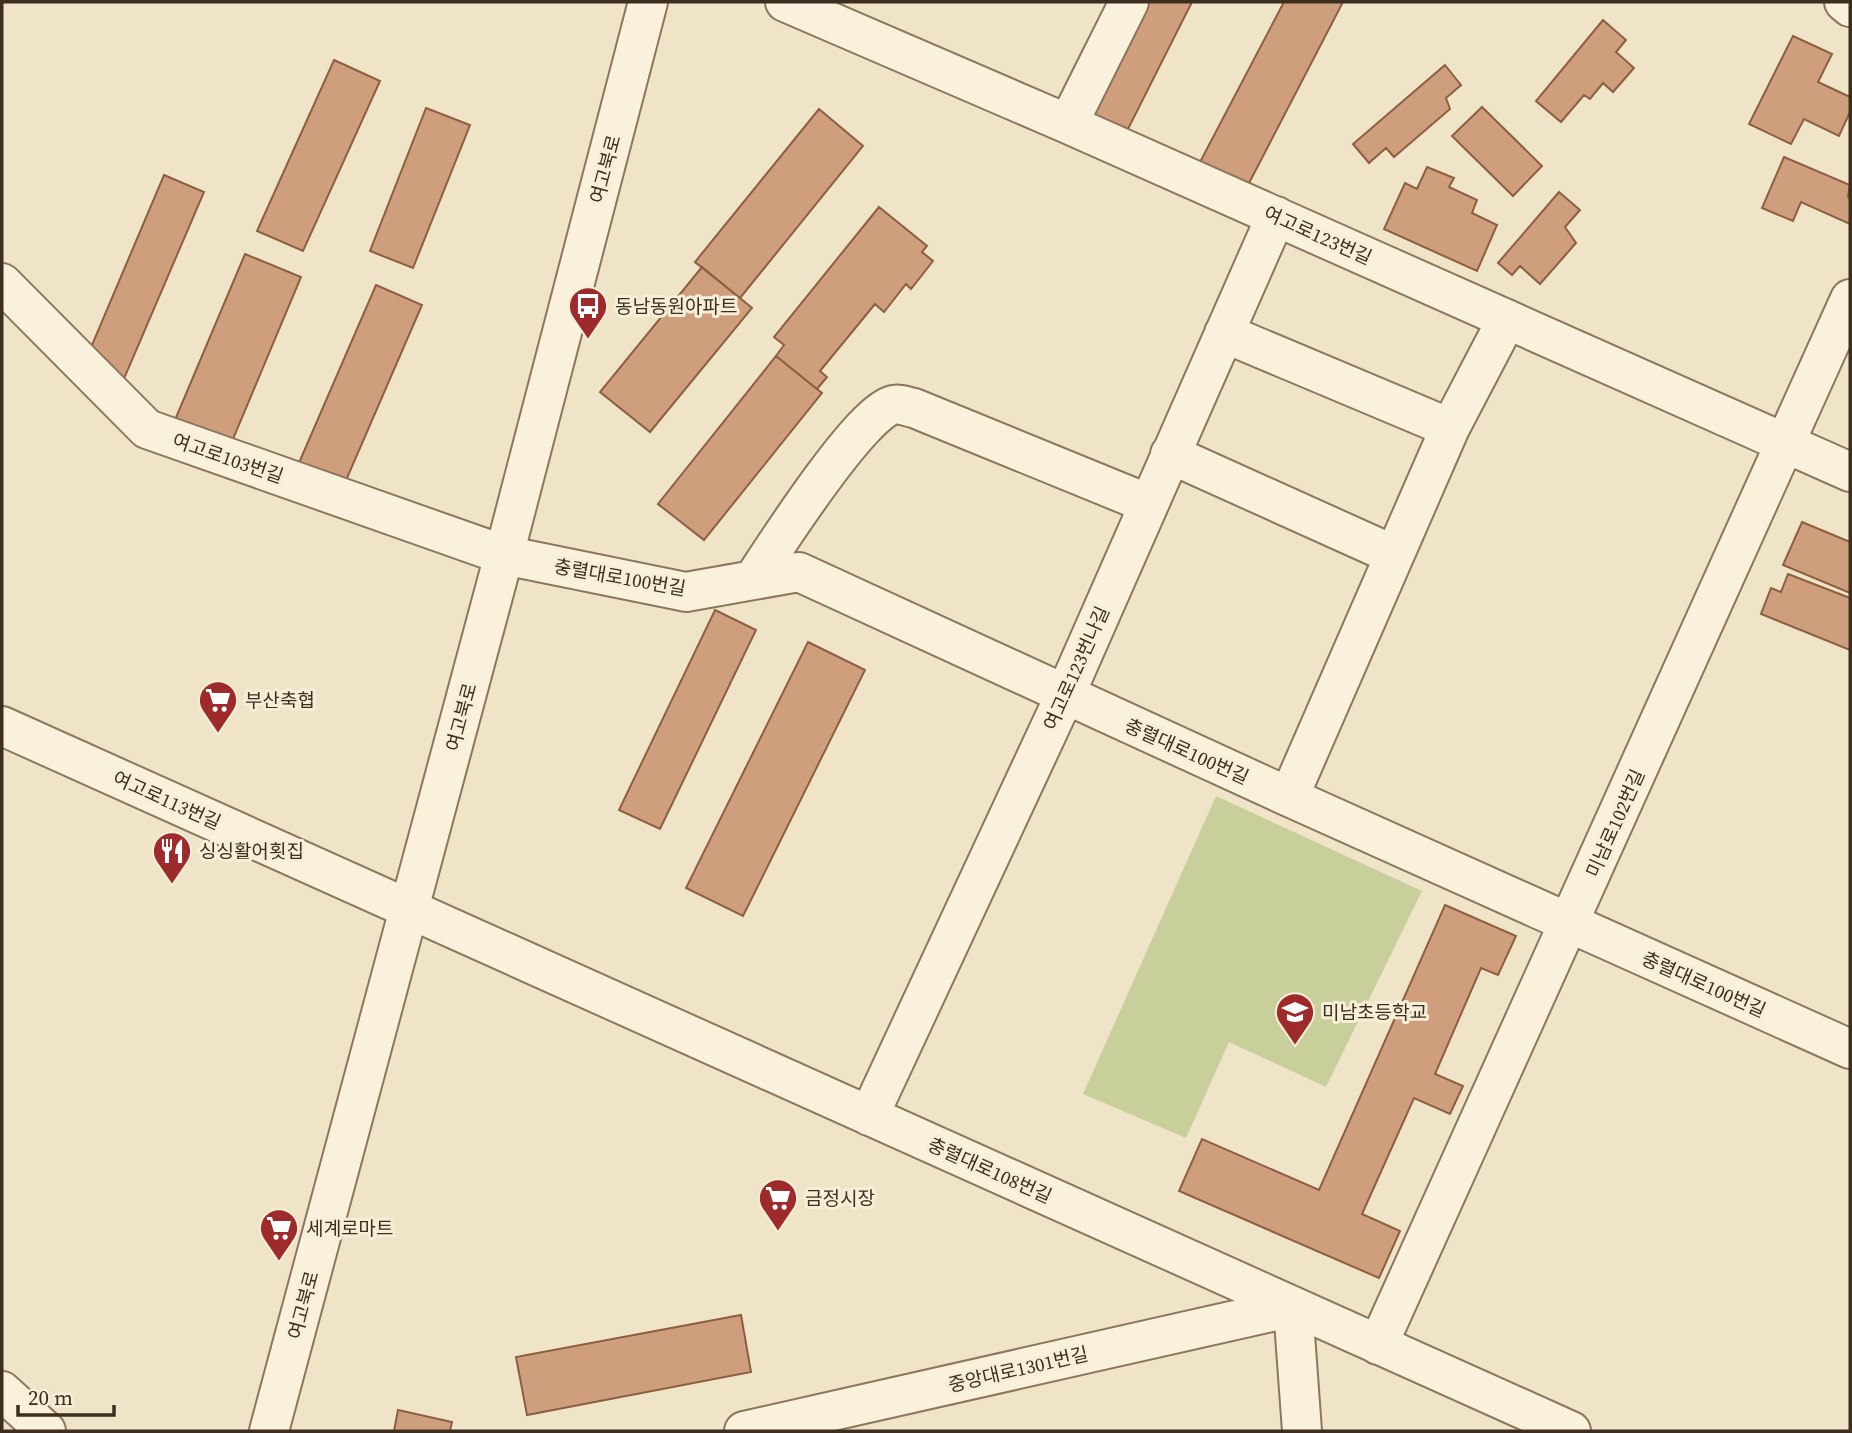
<svg xmlns="http://www.w3.org/2000/svg" width="1852" height="1433" viewBox="0 0 1852 1433" font-family="'Source Serif 4','Noto Sans KR',serif">
	<rect width="100%" height="100%" fill="#f0e4c8"/>
	<path fill="#c9cf9b" d="M1216 796 1422 891 1326 1087 1229 1042 1186 1138 1083 1094Z"/>
	<path fill="#cf9f7d" stroke="#8d5f41" stroke-width="2" d="M1126 2H1192L1127 131 1074 105Z
		M1284 2H1343L1247 187 1200 162Z
		M1603 20 1626 40 1616 52 1634 68 1613 92 1603 83 1590 99 1584 95 1561 122 1536 101Z
		M1793 36 1832 54 1818 82 1850 97V112L1839 136 1804 119 1791 144 1749 124Z
		M334 60 380 81 303 251 257 231Z
		M1445 65 1461 85 1446 98 1450 109 1394 157 1386 148 1369 163 1353 144Z
		M1482 107 1542 166 1513 196 1452 136Z
		M426 108 470 125 413 268 370 251Z
		M819 109 863 146 740 298 695 262Z
		M1784 157 1850 185 1848 197 1850 198V224L1801 202 1793 221 1762 208Z
		M1427 167 1454 178 1449 187 1477 200 1472 213 1497 225 1477 271 1384 229 1405 183 1417 189Z
		M164 175 204 192 120 388 81 371Z
		M1559 192 1580 210 1565 227 1576 243 1540 284 1520 266 1512 275 1498 263Z
		M879 207 927 246 922 252 933 261 911 289 906 284 884 312 875 304 820 371 827 377 817 389 776 356 784 345 774 337Z
		M245 254 301 277 228 451 172 427Z
		M702 267 752 308 650 432 600 392Z
		M376 285 422 305 344 485 298 465Z
		M776 356 822 393 704 540 658 504Z
		M1802 522 1850 542V593L1783 565Z
		M1788 574 1850 598V650L1761 614 1771 588 1781 592Z
		M715 610 756 630 660 829 619 810Z
		M808 642 865 670 743 916 686 888Z
		M1445 905 1516 936 1498 975 1481 968 1435 1074 1463 1086 1450 1114 1414 1098 1362 1214 1400 1231 1379 1278 1179 1191 1202 1139 1319 1190Z
		M741 1315 751 1372 527 1415 516 1357Z
		M398 1410 452 1422 450 1431H394Z"/>
	<g fill="none" stroke-linecap="round" stroke-linejoin="round">
		<g stroke="#8d765c" stroke-width="42">
			<path id="minor" d="M785 2 1068 124 1850 472
				M1844 2 1850 7
				M1068 124 1129 2
				M2 283 147 429 504 555 686 592 799 572 1289 797 1850 1049
				M1224 333 1450 428
				M1170 454 1394 555
				M753 580C774 548 861 412 893 405 899 403 908 407 914 408L1149 504
				M2 726 1571 1431
				M1289 797 1450 428 1507 319
				M869 1116 1065 695 1276 216
				M1378 1345 1850 299
				M2 1391 46 1431
				M269 1431 504 555 648 2
				M744 1431 1293 1307 1302 1431"/>
		</g>
		<use href="#minor" stroke="#faf1dc" stroke-width="38"/>
	</g>
	<defs>
		<g id="bus-pin" transform="scale(2.0125)"><path d="M0 17L-7.5 6A9.5 9.5 0 1 1 7.5 6Z" fill="#9e2a2b" stroke="#f7eed8"/><path d="M-5-6H5V4H4V6H2V4H-2V6H-4V4H-5ZM-3.5-4V0h7V-4ZM-3.5 1.2v1.5H-2V1.2ZM2 1.2v1.5H3.5V1.2Z" fill="#fff"/></g>
		<g id="supermarket-pin" transform="scale(2.0125)"><path d="M0 17L-7.5 6A9.5 9.5 0 1 1 7.5 6Z" fill="#9e2a2b" stroke="#f7eed8"/><path d="M-6-5.5h2.5l.6 2H6L4.5 2H-2.5L-4.4-4H-6ZM-1.5 3.2a1.3 1.3 0 1 0 .1 0ZM3 3.2a1.3 1.3 0 1 0 .1 0Z" fill="#fff"/></g>
		<g id="restaurant-pin" transform="scale(2.0125)"><path d="M0 17L-7.5 6A9.5 9.5 0 1 1 7.5 6Z" fill="#9e2a2b" stroke="#f7eed8"/><path d="M-5-6h1v4h1v-4h1v4h1v-4h1v5L-1.5 .5V6h-2V.5L-5-1ZM5-6V6H3V1.5H1.5Q1.5-4 5-6Z" fill="#fff"/></g>
		<g id="school-pin" transform="scale(2.0125)"><path d="M0 17L-7.5 6A9.5 9.5 0 1 1 7.5 6Z" fill="#9e2a2b" stroke="#f7eed8"/><path d="M0-5L7-2L0 1L-7-2ZM-4 1L0 2.5L4 1V4Q0 6-4 4Z" fill="#fff"/></g>
	</defs>
	<g fill-rule="evenodd">
		<use href="#bus-pin" x="588" y="306"/>
		<use href="#supermarket-pin" x="218" y="700"/>
		<use href="#restaurant-pin" x="172" y="851"/>
		<use href="#school-pin" x="1295" y="1012"/>
		<use href="#supermarket-pin" x="778" y="1198"/>
		<use href="#supermarket-pin" x="279" y="1228"/>
	</g>
	<g text-anchor="middle" stroke-width="6" stroke-linejoin="round" paint-order="stroke">
		<g font-size="19" fill="#3d2e20" stroke="#f7eed8">
			<text transform="translate(605 169) rotate(-75)" y="7">여고북로</text>
			<text transform="translate(1318 235) rotate(24)" y="7">여고로123번길</text>
			<text transform="translate(228 458) rotate(19)" y="7">여고로103번길</text>
			<text transform="translate(620 577) rotate(10)" y="7">충렬대로100번길</text>
			<text transform="translate(1076 668) rotate(-66)" y="7">여고로123번나길</text>
			<text transform="translate(461 717) rotate(-75)" y="7">여고북로</text>
			<text transform="translate(1187 751) rotate(24)" y="7">충렬대로100번길</text>
			<text transform="translate(167 800) rotate(24)" y="7">여고로113번길</text>
			<text transform="translate(1615 823) rotate(-66)" y="7">미남로102번길</text>
			<text transform="translate(1704 984) rotate(24)" y="7">충렬대로100번길</text>
			<text transform="translate(990 1170) rotate(24)" y="7">충렬대로108번길</text>
			<text transform="translate(303 1305) rotate(-75)" y="7">여고북로</text>
			<text transform="translate(1018 1369) rotate(-13)" y="7">중앙대로1301번길</text>
		</g>
		<g font-size="19" fill="#3d2e20" stroke="#f7eed8" text-anchor="start">
			<text x="615" y="313">동남동원아파트</text>
			<text x="245" y="707">부산축협</text>
			<text x="199" y="858">싱싱활어횟집</text>
			<text x="1322" y="1019">미남초등학교</text>
			<text x="805" y="1205">금정시장</text>
			<text x="306" y="1235">세계로마트</text>
		</g>
	</g>
	<rect width="1852" height="1433" fill="none" stroke="#3d2e20" stroke-width="7"/>
	<path d="M18 1405v10h96v-10" fill="none" stroke="#3d2e20" stroke-width="3.5"/>
	<text x="28" y="1405" font-size="21" fill="#3d2e20" stroke="#f7eed8" stroke-width="5" paint-order="stroke">20 m</text>
</svg>
